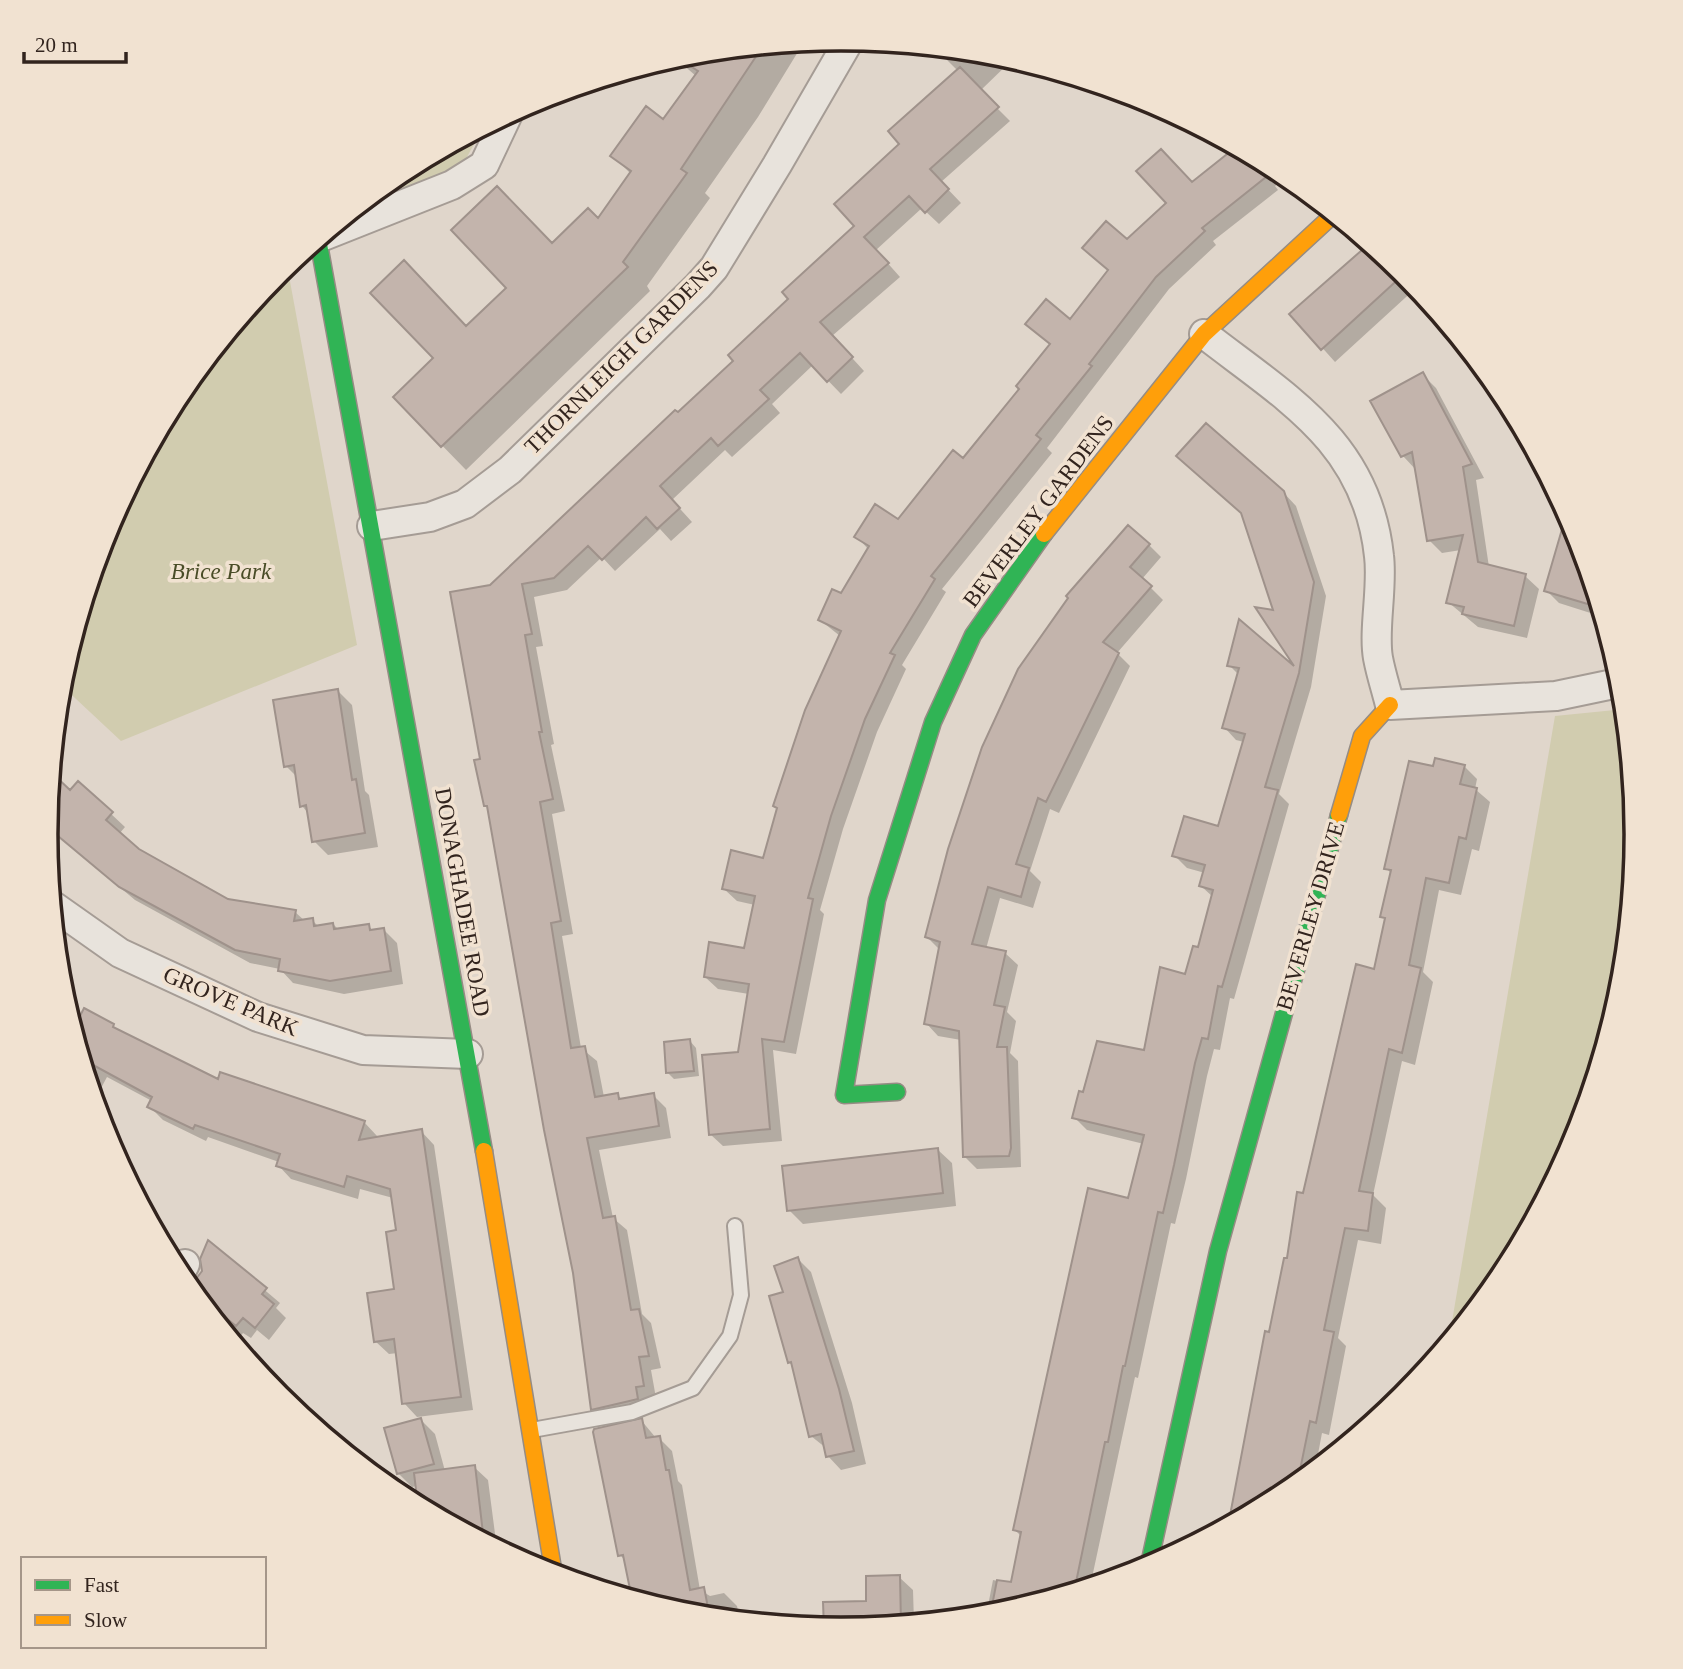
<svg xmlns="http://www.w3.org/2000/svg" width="1683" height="1669" viewBox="0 0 1683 1669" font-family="Georgia,serif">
	<rect width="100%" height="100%" fill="#e0d6cb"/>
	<path fill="#d1ccaf" d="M483 128 463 164 452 172 372 203 361 204 400 172Z
		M287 265 357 645 121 741 60 684 106 530 180 392Z
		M1625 709 1637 835 1622 990 1577 1139 1503 1277 1448 1345 1555 716Z"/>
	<path fill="#0003" d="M804 42 758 117 705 193 710 198 647 286 650 291 466 470 395 397 552 245 598 221 631 174 612 155 664 121 696 76 674 57Z
		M935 48 997 54 1013 59 980 91 1010 121 941 182 961 203 939 224 922 208 876 250 900 277 832 336 864 371 841 394 813 365 772 404 780 413 732 457 725 450 672 500 692 522 671 541 660 529 615 571 602 557 567 590 534 597 543 646 536 647 554 744 551 745 565 811 552 814 573 934 562 936 581 1048 597 1061 604 1097 617 1095 623 1100 653 1095 666 1108 671 1138 599 1150 613 1218 627 1230 642 1314 651 1323 661 1368 651 1370 656 1398 605 1422 592 1409 574 1273 489 809 486 805 482 760 491 586 735 361 857 226 902 144 958 71Z
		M1238 148 1287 176 1275 186 1278 190 1213 241 1216 245 1169 289 1047 448 1052 453 942 589 946 592 902 665 906 669 877 732 843 829 820 910 824 914 796 1054 773 1050 782 1141 723 1146 710 1134 739 1054 749 994 718 989 705 977 745 950 755 905 737 901 724 889 764 860 778 810 775 806 840 636 820 620 842 595 869 550 857 537 899 521 964 460 1021 389 1051 345 1028 324 1070 322 1110 271 1127 242Z
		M1371 244 1405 272 1417 287 1335 362 1292 314Z
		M1422 374 1436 388 1484 478 1476 480 1489 567 1525 576 1539 589 1527 638 1478 627 1448 602 1461 550 1442 553 1429 540 1417 471 1403 456 1373 401Z
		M1283 492 1296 506 1326 596 1311 687 1279 794 1289 804 1234 999 1230 998 1220 1050 1214 1049 1207 1076 1186 1179 1175 1224 1171 1223 1138 1378 1135 1377 1090 1587 986 1616 993 1580 1012 1584 1022 1537 1015 1530 1129 1200 1144 1144 1087 1130 1074 1117 1098 1043 1145 1052 1199 949 1213 897 1201 886 1205 873 1187 868 1174 855 1219 828 1244 742 1236 740 1224 727 1239 675 1229 665 1240 623 1300 673 1258 609 1275 613Z
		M1577 530 1603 617 1559 603 1546 590Z
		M1149 545 1161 557 1142 579 1163 600 1117 653 1130 666 1059 813 1050 809 1030 871 1041 882 1033 908 1000 898 986 949 1005 953 1018 965 1007 1012 1016 1021 1010 1053 1018 1061 1021 1167 977 1169 965 1157 961 1040 938 1036 926 1023 940 950 927 937 1020 670Z
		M338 691 352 705 365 791 369 795 378 847 328 855 314 841 309 814 302 806 297 777 286 766Z
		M1464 766 1477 779 1475 789 1490 802 1479 851 1472 849 1461 895 1439 890 1423 972 1433 982 1415 1065 1402 1061 1373 1195 1386 1208 1381 1244 1358 1240 1338 1338 1346 1346 1329 1435 1322 1433 1315 1470 1283 1497 1227 1527 1267 1333 1270 1334 1304 1195 1375 971 1386 920 1382 916 1392 874 1386 868 1434 768Z
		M56 779 70 793 78 783 125 827 119 834 138 851 227 900 295 912 305 921 312 920 319 927 333 924 339 930 368 926 373 931 383 929 397 943 403 984 344 994 293 983 280 969 250 963 135 900 56 834 52 839 46 833 50 785Z
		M68 1013 79 1021 113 1026 119 1032 219 1081 364 1122 377 1136 376 1139 421 1131 434 1145 473 1410 417 1417 404 1403 398 1353 389 1354 375 1341 396 1291 399 1232 393 1198 360 1189 358 1199 291 1179 278 1165 279 1162 208 1137 206 1141 163 1120 149 1106 152 1101 107 1077 100 1090 90 1085Z
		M690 1041 696 1048 699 1076 674 1079 668 1073Z
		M938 1150 952 1163 956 1206 803 1224 789 1210Z
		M209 1243 280 1303 276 1308 286 1318 269 1340 257 1330 251 1338 243 1333 235 1344 195 1295Z
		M798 1259 811 1272 852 1403 866 1464 841 1470 828 1456 826 1448 811 1436 794 1367 789 1362 785 1294Z
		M421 1420 435 1434 445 1471 474 1467 488 1480 497 1549 420 1507 417 1486 412 1487 398 1473Z
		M641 1420 656 1438H659L672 1451 678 1481 682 1485 700 1590 710 1596 724 1593 737 1606 740 1620 686 1615 634 1599 626 1561 620 1555Z
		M899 1577 913 1590 914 1623 841 1630 825 1629 868 1603Z"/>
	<path fill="#c3b4ac" stroke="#9f928b" stroke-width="2" d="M763 46 681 169 687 173 623 262 628 267 441 447 393 397 433 358 370 293 404 260 466 326 506 288 451 230 497 186 552 243 588 208 598 218 631 171 610 156 646 106 663 119 698 71 676 57Z
		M960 67 999 107 930 169 949 189 925 213 909 196 864 237 889 263 820 322 853 357 827 382 800 353 760 390 769 399 718 446 711 438 660 486 680 508 657 529 646 517 602 560 588 546 554 578 522 584 532 634 525 635 542 732H539L553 799 540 802 561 921 551 923 571 1048 585 1046 595 1097 618 1093 619 1099 654 1093 659 1126 587 1138 603 1218 615 1216 631 1310 639 1309 649 1356 639 1357 644 1386 636 1387 638 1399 591 1410 573 1273 544 1130 487 806H484L474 760 480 759 450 592 490 585 675 410 678 412 733 361 728 355 788 299 782 292 854 226 834 204 899 144 888 131Z
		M1236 147 1248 154 1266 177 1202 228 1205 231 1156 277 1089 364 1092 366 1036 435 1041 439 931 576 935 579 890 653 895 655 865 719 831 816 808 898 813 899 784 1042 762 1039 770 1129 709 1135 702 1055 738 1052 749 984 704 977 709 942 744 948 755 896 722 889 731 850 763 858 777 808 773 806 805 710 841 631 818 620 832 589 841 593 869 546 854 537 875 504 898 519 953 450 963 458 1019 389 1016 386 1050 344 1025 324 1046 299 1070 319 1108 270 1082 248 1106 221 1127 239 1166 203 1136 171 1161 149 1192 182Z
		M1370 243 1405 273 1321 350 1289 314Z
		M1423 372 1472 464 1463 467 1478 562 1526 574 1514 626 1462 614 1464 607 1446 603 1463 535 1427 541 1412 452 1401 457 1370 401Z
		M1206 423 1284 491 1314 582 1299 673 1265 787 1278 790 1222 987 1218 986 1208 1039 1202 1038 1195 1063 1174 1165 1163 1213 1158 1212 1125 1366H1123L1108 1442H1105L1074 1592 990 1616 997 1580 1011 1582 1021 1532 1013 1530 1088 1188 1128 1198 1144 1135 1072 1118 1079 1091 1083 1092 1097 1041 1144 1050 1160 967 1185 974 1193 946 1198 947 1213 890 1199 886 1205 865 1172 856 1184 816 1218 826 1245 734 1222 728 1239 668 1227 666 1239 619 1294 666 1255 607 1273 610 1241 513 1176 456Z
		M1567 512 1577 530 1601 608 1544 591Z
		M1128 525 1150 544 1130 567 1152 586 1103 642 1119 653 1046 802 1038 798 1016 864 1029 868 1021 897 988 887 972 944 1006 951 994 1005 1005 1007 997 1047H1007L1011 1148 1009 1156 963 1157 959 1031 924 1024 940 942 925 937 948 849 982 747 1018 669 1068 598 1066 596Z
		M338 689 352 780 356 779 365 833 312 842 306 805 300 807 294 765 284 767 273 700Z
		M1435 758 1465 765 1460 784 1477 788 1466 839 1459 837 1449 883 1426 878 1409 965 1421 968 1402 1053 1389 1049 1359 1191 1373 1193 1368 1231 1345 1228 1324 1330 1334 1332 1316 1423 1310 1421 1297 1485 1283 1497 1228 1526 1265 1331 1269 1332 1284 1258H1287L1297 1192 1303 1193 1356 964 1374 969 1385 918 1380 917 1391 870 1384 869 1409 761 1433 766Z
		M52 773 70 790 78 781 113 812 106 820 139 849 228 899 296 910 294 921 313 918 314 926 333 923 334 929 369 924 370 930 384 928 391 971 330 981 278 971 280 959 235 950 119 887 46 826Z
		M84 1008 114 1024 113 1027 218 1079 220 1072 365 1121 359 1140 422 1129 461 1397 402 1404 394 1339 374 1342 367 1293 394 1289 386 1232 396 1230 390 1189 347 1176 344 1187 276 1166 280 1154 195 1125 193 1129 147 1107 152 1097 82 1059 73 1030Z
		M690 1039 694 1071 666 1073 664 1042Z
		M938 1148 943 1193 787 1211 782 1166Z
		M208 1240 267 1288 262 1294 274 1304 255 1328 243 1318 236 1326 189 1288 202 1271 200 1259Z
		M798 1257 839 1389 854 1451 826 1457 821 1434 809 1437 791 1362 788 1363 769 1296 783 1292 774 1266Z
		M421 1418 434 1464 397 1474 384 1428Z
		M642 1418 646 1438 660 1436 666 1470H669L690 1590 704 1587 710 1618 686 1615 632 1599 623 1555 618 1556 593 1432 594 1429Z
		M475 1465 484 1542 418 1506 414 1473Z
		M900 1575 901 1625 841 1630 824 1629 823 1602 866 1601V1576Z"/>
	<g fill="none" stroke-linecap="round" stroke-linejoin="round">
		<g stroke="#a59c95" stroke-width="18">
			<path id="lane" d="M532 1430 632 1412 693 1388 730 1336 741 1295 735 1226"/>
		</g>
		<g stroke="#a59c95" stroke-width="32">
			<path id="street" d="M321 237 452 185 484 165 508 114
				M1204 334C1286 398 1367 442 1379 556 1383 587 1373 630 1378 658 1381 674 1386 689 1390 705L1556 696 1623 682
				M372 526 430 517 465 504 510 470 698 286 714 268 777 165 850 39
				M52 905 120 953 258 1017 363 1050 468 1054
				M179 1275 185 1264"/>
		</g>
		<g stroke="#958c84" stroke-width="19">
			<path id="fast" d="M318 239 484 1151
				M897 1092 844 1095 877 900 933 722 973 635 1044 534
				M1148 1569 1218 1251 1339 815"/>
		</g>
		<g stroke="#958c84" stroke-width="19">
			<path id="slow" d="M1044 534 1204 334 1334 214
				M1339 815 1362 736 1390 705
				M484 1151 554 1575"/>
		</g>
		<use href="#lane" stroke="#e8e3dc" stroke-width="14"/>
		<use href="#street" stroke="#e8e3dc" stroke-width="28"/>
		<use href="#fast" stroke="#30b455" stroke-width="16"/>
		<use href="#slow" stroke="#ff9f0a" stroke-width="16"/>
	</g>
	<g text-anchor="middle" stroke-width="7" stroke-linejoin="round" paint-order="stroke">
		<g font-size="23" fill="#32241e" stroke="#f1e2d1">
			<text transform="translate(621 357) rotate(-45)" y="8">THORNLEIGH GARDENS</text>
			<text transform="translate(1038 511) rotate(-53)" y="8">BEVERLEY GARDENS</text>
			<text transform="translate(463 902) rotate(80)" y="8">DONAGHADEE ROAD</text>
			<text transform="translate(1310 916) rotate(-74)" y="8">BEVERLEY DRIVE</text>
			<text transform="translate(231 1001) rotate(23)" y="8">GROVE PARK</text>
		</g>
		<g font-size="23" font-style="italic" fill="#494c27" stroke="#f1e2d1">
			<text x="221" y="579">Brice Park</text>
		</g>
	</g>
	<path d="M0 0H1683V1669H0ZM58 834a783 783 0 1 1 1566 0a783 783 0 1 1-1566 0Z" fill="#f1e2d1" fill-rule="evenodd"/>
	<path fill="none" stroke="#32241e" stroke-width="3.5" d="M58 834a783 783 0 1 1 1566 0a783 783 0 1 1-1566 0Z"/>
	<rect x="21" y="1557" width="245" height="91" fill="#f1e2d1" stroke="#a59689" stroke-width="2"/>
	<rect x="35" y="1580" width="35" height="10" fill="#30b455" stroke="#a59689" stroke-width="2"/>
	<text x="84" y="1592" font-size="21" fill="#32241e">Fast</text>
	<rect x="35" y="1615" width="35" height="10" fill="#ff9f0a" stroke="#a59689" stroke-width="2"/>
	<text x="84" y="1627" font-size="21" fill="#32241e">Slow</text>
	<path d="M24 52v10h102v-10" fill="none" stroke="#32241e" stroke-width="3.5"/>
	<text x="35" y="52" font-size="21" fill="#32241e" stroke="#f1e2d1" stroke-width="5" paint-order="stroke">20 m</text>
</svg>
